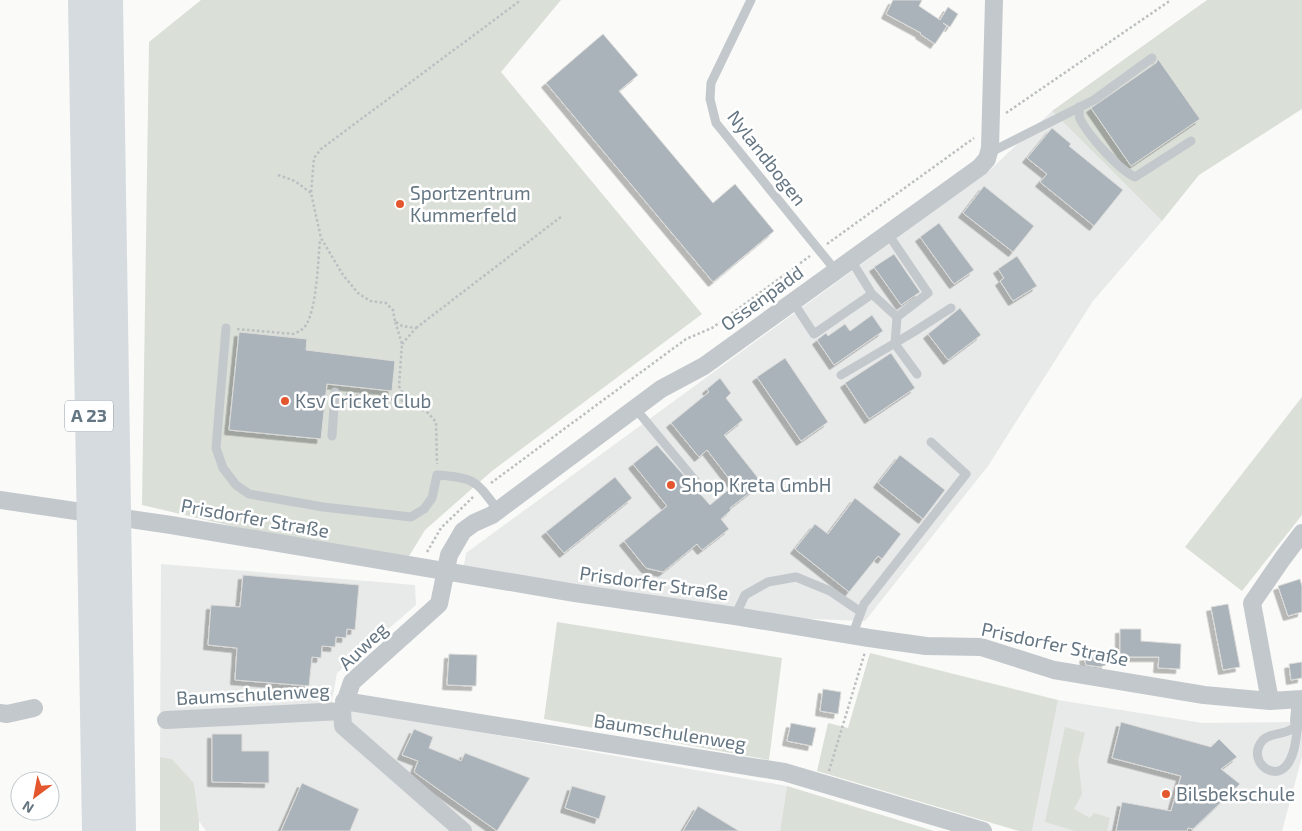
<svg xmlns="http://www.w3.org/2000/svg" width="1302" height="831" viewBox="0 0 1302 831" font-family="'Exo 2',sans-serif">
	<defs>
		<filter id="shadow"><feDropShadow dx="-4.5" dy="4.5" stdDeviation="0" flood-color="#0004"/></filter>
	</defs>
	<rect width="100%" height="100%" fill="#fafaf8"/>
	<path fill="#e8e9e9" d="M1052 111 1162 221 1093 301 988 466 865 621 735 616 462 577 466 553 989 171Z
		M161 564 415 585 416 605 337 673 331 706 787 786 780 831H206L199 821 194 783 172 759 160 757Z
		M1058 700 1203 723 1302 722V757L1282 831H1032Z"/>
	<path fill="#dadfd7" d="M201 0H561L501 72 702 314 492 471 425 530 403 566 142 505 149 42Z
		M1207 0H1302V109L1199 175 1162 221 1052 111Z
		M1302 397V515L1242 591 1185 547Z
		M557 622 782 658 769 760 544 719Z
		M870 653 1058 700 1032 831H1019L817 771 828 723 848 728Z
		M1065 727 1085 733 1078 760 1082 794 1074 809 1090 818 1094 813 1110 818 1107 831H1075L1045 822Z
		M160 757 172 759 194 783 199 821V831H160Z
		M787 786 934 831H780Z"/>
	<path fill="#aab3b9" stroke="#dcdcda" filter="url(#shadow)" d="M893 0H922L919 6 940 20 948 7 958 14 950 27 943 23 947 26 935 44 920 34 921 33 886 14Z
		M603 34 638 75 619 91 713 203 735 184 774 231 713 282 546 83Z
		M1158 59 1200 119 1131 166 1091 108 1156 63Z
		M1052 128 1071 144 1069 146 1123 190 1094 226 1040 182 1047 174 1027 158Z
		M984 186 1034 226 1013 252 963 213Z
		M939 223 974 270 954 284 920 237Z
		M894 254 920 292 901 305 874 267Z
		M1017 256 1037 286 1013 301 1000 281 1004 278 998 269Z
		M960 308 981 335 948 360 928 334Z
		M872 315 883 331 834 365 817 340 826 333 828 336 845 324 850 331Z
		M239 332 307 339 306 350 395 361 392 391 327 384 321 439 229 430Z
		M891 353 915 388 869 419 845 383Z
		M785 358 828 422 801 441 757 377Z
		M720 378 731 393 726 398 743 420 724 435 762 483 730 508 731 510 721 519 729 529 702 550 697 544 663 572 646 568 624 541 667 506 633 464 657 445 710 505 734 485 707 450 699 457 671 423 709 392 707 389Z
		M900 455 945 490 923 519 878 483Z
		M615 477 632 498 564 553 546 532Z
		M855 498 901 534 882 559 878 556 849 592 795 549 815 524 828 534Z
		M243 575 359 585 355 630 347 629 346 638 336 637 335 647 322 646 321 658 312 657 309 686 235 680 237 648 208 645 211 605 240 607Z
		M1300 579 1302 586V612L1288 616 1278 586Z
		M1228 604 1240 667 1223 670 1211 607Z
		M1120 629H1141V641L1181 644 1180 669 1158 668 1159 657H1120Z
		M1103 653 1106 665 1100 667 1086 665 1084 657Z
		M449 654 477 655 476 686 447 685Z
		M1302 662V678L1291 680 1289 664Z
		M823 689 841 692 838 714 820 711Z
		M1121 722 1211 747 1219 739 1237 757 1221 769 1240 784 1193 829 1188 828 1187 831H1116L1122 802 1171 811 1181 776 1112 758Z
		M791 723 816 728 812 746 787 741Z
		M414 729 433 737 429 748 461 761 465 753 530 778 497 831 414 772 418 761 402 755Z
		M212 734H242V751H269V783L212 782Z
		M302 783 359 809 350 831H281Z
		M572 786 606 796 599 819 565 808Z
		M698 806 739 831H683Z"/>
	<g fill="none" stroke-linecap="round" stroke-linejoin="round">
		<path stroke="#bbbfc2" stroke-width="2.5" stroke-dasharray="2.5 2.5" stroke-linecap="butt" d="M1006 113 1171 0
			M278 175 295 181 311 193
			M827 244 974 138
			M395 321 393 310 386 303 370 301 358 293 343 275 321 238 311 193 314 158 321 149 521 0
			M416 328 562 216
			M237 329 294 334C299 331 303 330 306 325 317 307 318 261 320 239
			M402 344 416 328 402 326 395 321 402 344 399 386 406 401 428 413 436 422 437 464
			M346 394 406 401
			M491 483 686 339 712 328 810 256
			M427 552 441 528 473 497
			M829 771 865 652"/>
		<path stroke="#c3c8cc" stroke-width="9" d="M751 0 711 83 710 99 716 123 836 271
			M1079 107C1079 111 1079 116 1080 119 1089 136 1118 169 1135 177L1191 141
			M989 153 1094 100 1152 58
			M851 260 872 294 897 317 928 293 888 234
			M793 302 814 334 872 294
			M897 317 895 344 917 374
			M226 328 216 448 223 468 236 485 249 494 323 507 411 517 424 509 432 498 437 475C476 478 475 480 498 510
			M841 375 912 333 951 308
			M635 408 698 484
			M332 436 335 392
			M735 616 745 595 768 582 796 577 830 591 861 612
			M852 636 864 604 966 474 931 442
			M1298 725C1296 738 1295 756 1286 766 1272 782 1246 759 1263 740 1269 734 1276 735 1285 732 1289 731 1294 728 1298 725L1299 721"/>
		<path stroke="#c3c8cc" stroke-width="18" d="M0 500 171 525 575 593 735 616 869 638 926 646 981 647 1054 670 1204 695 1270 701 1302 699
			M344 701 784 772 983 831
			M1270 701 1252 603 1283 558 1302 533
			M0 713 7 714 34 708
			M166 720 342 711
			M1299 721 1301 699
			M463 831 343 726 342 711 352 682 439 604 449 555 463 531 474 523 492 515 661 389 704 366 980 167 987 159 990 148 994 0"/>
		<path stroke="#d6dbdf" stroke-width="28" d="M82 0 96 831
			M109 0 122 831"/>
	</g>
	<g fill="#e4572e" stroke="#fff" stroke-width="2">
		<circle cx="400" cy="204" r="5"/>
		<circle cx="285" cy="401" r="5"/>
		<circle cx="671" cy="485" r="5"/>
		<circle cx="1166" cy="794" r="5"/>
	</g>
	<g text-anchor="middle" stroke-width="5" stroke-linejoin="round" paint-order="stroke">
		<rect fill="#fff" stroke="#939fa8" stroke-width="1" x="65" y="400.5" width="48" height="31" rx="4"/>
		<g font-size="18" font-weight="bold" fill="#657683">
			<text x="89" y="422">A 23</text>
		</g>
		<g font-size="19" fill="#657683" stroke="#fff">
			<text transform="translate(767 158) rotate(52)" y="7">Nylandbogen</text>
			<text transform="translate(762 298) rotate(-36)" y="7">Ossenpadd</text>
			<text transform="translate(255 518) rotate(10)" y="7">Prisdorfer Straße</text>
			<text transform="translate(654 583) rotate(8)" y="7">Prisdorfer Straße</text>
			<text transform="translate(1055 644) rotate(12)" y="7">Prisdorfer Straße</text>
			<text transform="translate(363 646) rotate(-44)" y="7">Auweg</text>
			<text transform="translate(253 694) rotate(-3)" y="7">Baumschulenweg</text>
			<text transform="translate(670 732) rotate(9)" y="7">Baumschulenweg</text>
		</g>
		<g font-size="19" fill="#657683" stroke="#fff" text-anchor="start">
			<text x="410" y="200">Sportzentrum<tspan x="410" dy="22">Kummerfeld</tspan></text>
			<text x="295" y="408">Ksv Cricket Club</text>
			<text x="681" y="492">Shop Kreta GmbH</text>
			<text x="1176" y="801">Bilsbekschule</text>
		</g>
	</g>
	<g transform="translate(35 796) rotate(212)"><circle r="24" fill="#ffffff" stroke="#c1c8cd"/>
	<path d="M0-4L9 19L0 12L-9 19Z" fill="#e4572e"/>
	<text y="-8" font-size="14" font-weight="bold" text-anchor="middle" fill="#657683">N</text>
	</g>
</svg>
